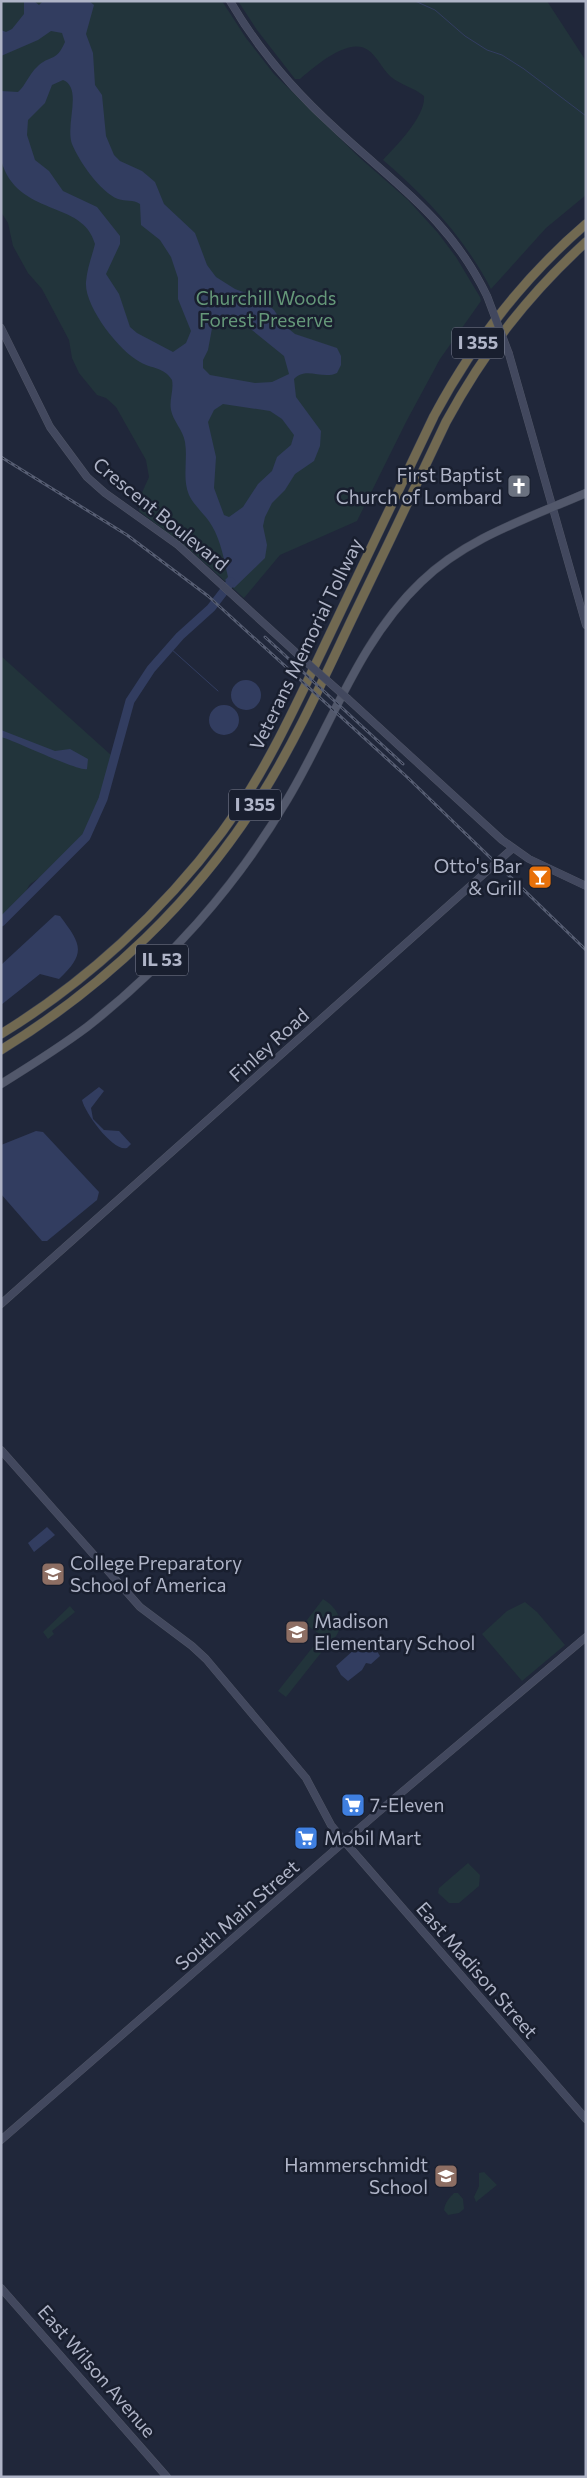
<svg xmlns="http://www.w3.org/2000/svg" width="587" height="2478" viewBox="0 0 587 2478" font-family="Commissioner,sans-serif">
	<rect width="100%" height="100%" fill="#20273a"/>
	<path fill="#22343b" d="M1 1H222L246 38 274 74 360 158 408 200 438 233 456 257 480 297 481 301 440 359 406 422 357 521 280 555 244 598 189 549 139 511 140 497 149 477 146 460 116 407 106 398 97 395 79 373 72 358 69 340 42 289 28 273 13 246 8 223 1 212Z
		M238 1H547L586 61V195L546 228 491 289C464 237 427 198 383 160 397 145 426 116 424 96 413 87 401 85 391 77 382 69 377 56 368 50 349 36 314 67 300 79H295L257 30Z
		M1 656 111 755 100 797 81 838 39 878 30 884 22 898 1 917Z
		M323 1599C340 1609 347 1627 331 1642L308 1626 307 1620Z
		M525 1602 537 1612 565 1645 522 1681 482 1634 507 1611Z
		M70 1606 75 1612 52 1631 54 1634 48 1639 43 1632Z
		M316 1643 324 1649 286 1697 278 1691Z
		M468 1863 480 1875 479 1886 459 1903H449L438 1893 439 1888Z
		M484 2172 497 2185 476 2202 474 2197 479 2186V2173Z
		M454 2193H458L463 2199 464 2209 459 2213 448 2215 444 2210C445 2203 449 2198 454 2193Z"/>
	<path fill="#323d60" fill-rule="evenodd" d="M24 1H34L39 5 43 1H89L94 5 86 34 93 53 95 85 102 95 106 136 114 155 120 161 142 171 155 182 164 204 195 233 207 265 216 277 235 289 262 299 274 310 284 325 295 334 337 348 341 356V365L337 373C322 380 306 366 294 379L296 397 321 431 320 446 314 461 295 474 285 490 272 503 265 517 263 526 267 545 265 558 234 588 225 580 228 577C224 560 221 541 212 526 206 515 194 506 189 495 182 478 188 460 185 442 183 430 173 421 171 410 169 400 174 390 172 380 164 367 152 369 140 362 119 351 84 306 86 282 87 269 92 256 95 244 83 199 17 218 1 160V91L18 92C26 85 29 74 37 67 50 54 56 63 65 42L62 33 51 31 38 40 1 56V30L6 32 12 29 24 14ZM63 80C83 88 65 124 72 144 79 161 100 192 118 199 126 202 133 199 140 204L141 225 160 240 171 257 178 278V299L191 331 186 343 173 352 137 333 130 327 119 294 106 274 120 244V236L97 207 63 191 49 171 35 160 27 135 28 120 45 103 52 85ZM228 319 247 326 284 356 289 374 272 382 255 383 210 375 203 368V360L208 350 213 323 216 321ZM223 404 270 411 282 419 294 435 291 445 277 457 272 471 258 484 243 507 229 517 224 515 214 488 216 457 208 422 214 410Z
		M231 695a15 15 0 1 1 30 0a15 15 0 1 1-30 0Z
		M209 720a15 15 0 1 1 30 0a15 15 0 1 1-30 0Z
		M1 730 55 751 70 749 88 759 87 769C79 772 16 741 1 737Z
		M55 915 60 916C81 944 87 953 59 979L40 974 1 1005V965Z
		M99 1087 104 1091 91 1108 93 1119 104 1130 119 1131 131 1144 127 1148C113 1152 85 1113 82 1100Z
		M36 1131 43 1132 99 1192 97 1200 47 1241H42L1 1194V1145Z
		M47 1527 55 1535 34 1552 28 1543Z
		M365 1640 372 1643 380 1656 371 1664 366 1663 362 1670 348 1681 341 1675 336 1666Z"/>
	<g fill="none" stroke-linecap="round" stroke-linejoin="round">
		<path stroke="#323d60" stroke-width="1" d="M415 1 435 10 465 36 487 50 502 55 524 69 586 116
			M170 648 218 691"/>
		<path stroke="#323d60" stroke-width="9" d="M1 922 86 837 103 799 130 701 151 669 180 636 211 608 231 582"/>
		<g stroke="#4f5465" stroke-width="8">
			<path id="secondary" d="M230 1C258 49 295 92 336 129 396 185 449 218 487 296
				M1 328 50 427 87 477 105 493 178 545 304 660
				M509 354 586 625
				M348 699 502 840 529 859 586 886
				M1 1304 513 848
				M1 1450 140 1607 192 1646 206 1659 306 1778 331 1825 345 1842 586 2119
				M1 2140 376 1814 586 1637
				M1 2288 167 2477"/>
		</g>
		<g stroke="#3d4354" stroke-width="9">
			<path id="primary" d="M1 1084C30 1066 59 1048 87 1027 166 965 236 887 287 800 331 727 358 642 421 582 466 538 529 518 586 493"/>
		</g>
		<g stroke="#3c4152" stroke-width="10">
			<path id="highway" d="M1 1034C86 982 162 912 222 832 266 772 297 703 329 636 364 563 399 490 434 416 473 343 522 279 586 224
				M1 1050C105 986 196 900 261 796 296 740 323 680 351 621 383 555 415 488 446 422 484 352 527 296 586 242"/>
		</g>
		<use href="#secondary" stroke="#42485e" stroke-width="7"/>
		<use href="#primary" stroke="#52586b" stroke-width="8"/>
		<use href="#highway" stroke="#716951" stroke-width="9"/>
		<g stroke="#565d72" stroke-width="3">
			<path id="rail" d="M1 457 127 535 208 596 407 777 586 950
				M265 637 403 764"/>
		</g>
		<use href="#rail" stroke="#191f2f" stroke-width="1" stroke-dasharray="4" stroke-linecap="butt"/>
		<g stroke="#4f5465" stroke-width="8" stroke-linecap="butt">
			<path id="secondary-bridge" d="M487 296 509 354
				M304 660 348 699"/>
		</g>
		<use href="#secondary-bridge" stroke="#42485e" stroke-width="7"/>
	</g>
	<defs>
		<g id="church-square" transform="scale(1.25)"><rect x="-9" y="-9" width="18" height="18" rx="4" fill="#6b7280" stroke="#191f2f"/><path d="M-1.2-6h2.4v3.5h3.3v2.4h-3.3V6h-2.4V-.1h-3.3v-2.4h3.3Z" fill="#fff"/></g>
		<g id="bar-square" transform="scale(1.25)"><rect x="-9" y="-9" width="18" height="18" rx="4" fill="#e8710a" stroke="#191f2f"/><path d="M-6-5H6L.8 .8V4.5H3.5V6h-7V4.5H-.8V.8Z" fill="#fff"/></g>
		<g id="school-square" transform="scale(1.25)"><rect x="-9" y="-9" width="18" height="18" rx="4" fill="#8d6e63" stroke="#191f2f"/><path d="M0-5L7-2L0 1L-7-2ZM-4 1L0 2.5L4 1V4Q0 6-4 4Z" fill="#fff"/></g>
		<g id="supermarket-square" transform="scale(1.25)"><rect x="-9" y="-9" width="18" height="18" rx="4" fill="#3f7fe0" stroke="#191f2f"/><path d="M-6-5.5h2.5l.6 2H6L4.5 2H-2.5L-4.4-4H-6ZM-1.5 3.2a1.3 1.3 0 1 0 .1 0ZM3 3.2a1.3 1.3 0 1 0 .1 0Z" fill="#fff"/></g>
	</defs>
	<g fill-rule="evenodd">
		<use href="#church-square" x="519" y="486"/>
		<use href="#bar-square" x="540" y="877"/>
		<use href="#school-square" x="53" y="1574"/>
		<use href="#school-square" x="297" y="1632"/>
		<use href="#supermarket-square" x="353" y="1805"/>
		<use href="#supermarket-square" x="306" y="1838"/>
		<use href="#school-square" x="446" y="2176"/>
	</g>
	<g text-anchor="middle" stroke-width="5" stroke-linejoin="round" paint-order="stroke">
		<g fill="#191f2f" stroke="#828799" stroke-width="1">
			<rect x="452" y="327.5" width="52" height="31" rx="4"/>
			<rect x="229" y="789.5" width="52" height="31" rx="4"/>
			<rect x="136" y="944.5" width="52" height="31" rx="4"/>
		</g>
		<g font-size="18" font-weight="bold" fill="#afb4c7">
			<text x="478" y="349">I 355</text>
			<text x="255" y="811">I 355</text>
			<text x="162" y="966">IL 53</text>
		</g>
		<g font-size="19" fill="#659879" stroke="#191f2f">
			<text x="266" y="305">Churchill Woods<tspan x="266" dy="22">Forest Preserve</tspan></text>
		</g>
		<g font-size="19" fill="#afb4c7" stroke="#191f2f" text-anchor="start">
			<text x="502" y="482" text-anchor="end">First Baptist<tspan x="502" dy="22">Church of Lombard</tspan></text>
			<text x="522" y="873" text-anchor="end">Otto's Bar<tspan x="522" dy="22">&amp; Grill</tspan></text>
			<text x="70" y="1570">College Preparatory<tspan x="70" dy="22">School of America</tspan></text>
			<text x="314" y="1628">Madison<tspan x="314" dy="22">Elementary School</tspan></text>
			<text x="370" y="1812">7-Eleven</text>
			<text x="324" y="1845">Mobil Mart</text>
			<text x="428" y="2172" text-anchor="end">Hammerschmidt<tspan x="428" dy="22">School</tspan></text>
		</g>
		<g font-size="19" fill="#afb4c7" stroke="#191f2f">
			<text transform="translate(161 514) rotate(39)" y="7">Crescent Boulevard</text>
			<text transform="translate(306 644) rotate(-64)" y="7">Veterans Memorial Tollway</text>
			<text transform="translate(269 1045) rotate(-42)" y="7">Finley Road</text>
			<text transform="translate(237 1915) rotate(-41)" y="7">South Main Street</text>
			<text transform="translate(477 1970) rotate(49)" y="7">East Madison Street</text>
			<text transform="translate(97 2371) rotate(49)" y="7">East Wilson Avenue</text>
		</g>
	</g>
	<rect width="587" height="2478" fill="none" stroke="#afb4c7" stroke-width="5"/>
</svg>
